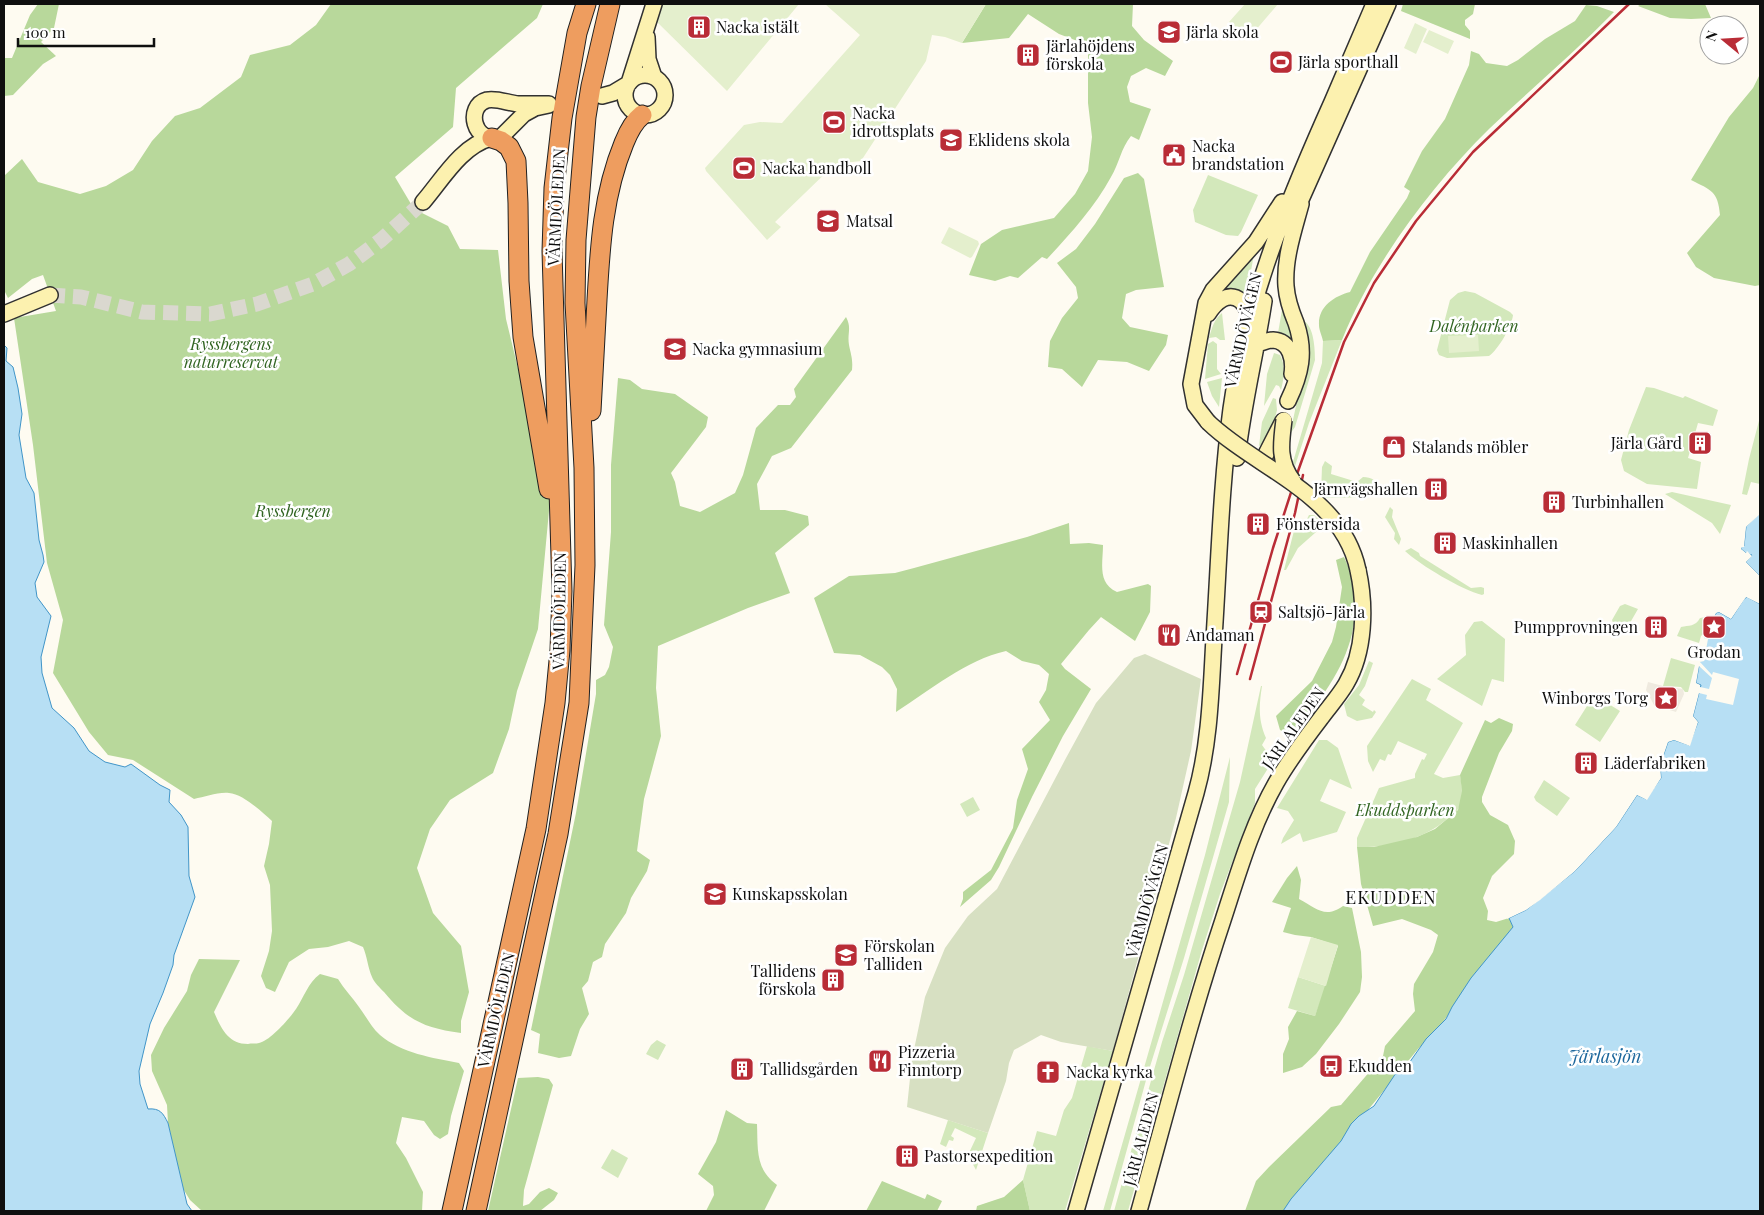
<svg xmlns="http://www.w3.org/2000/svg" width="1764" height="1215" viewBox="0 0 1764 1215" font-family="'Playfair Display',serif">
	<rect width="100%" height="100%" fill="#fefbf1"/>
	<path fill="#d3e8bb" d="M1208 175 1258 195 1241 232 1238 236 1226 235 1195 222 1193 210Z
		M1254 254 1249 282 1243 295 1220 293Z
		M1465 291 1475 293 1510 312 1513 315C1512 326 1498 350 1489 356L1447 358 1439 355 1437 350 1450 300 1458 293Z
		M1283 304 1294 344 1289 338 1278 333Z
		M1222 313 1225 340H1220L1216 337 1209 338C1212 328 1214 319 1222 313Z
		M1304 321C1314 327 1315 349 1315 360L1295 427 1290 434 1303 373 1302 324Z
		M1342 340 1309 423 1295 466 1293 462 1322 363 1323 341Z
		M1213 341 1217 344V369L1221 374 1205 379 1208 344Z
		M1274 353 1280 355C1286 366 1284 378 1281 390L1279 386 1276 385 1264 406 1267 374Z
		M1222 378 1219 407 1212 396 1207 382Z
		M1646 387 1654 388 1683 398 1685 396 1718 410 1713 426 1698 423 1688 458 1701 462 1697 489 1647 484 1624 471 1621 460 1629 430Z
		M1273 398 1276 399 1277 410 1270 439 1259 446 1262 422Z
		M1760 417 1759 447H1760V484L1751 482 1747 495 1742 494 1749 459Z
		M1325 461 1332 466 1331 474 1357 482 1363 477C1378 477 1383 489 1367 495 1355 499 1339 497 1326 498L1321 493 1322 467Z
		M1672 492 1731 505 1720 534 1712 523 1665 494Z
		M1390 507 1393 510 1392 517 1401 539 1399 545 1394 539 1395 533 1385 517Z
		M1309 515H1314L1324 525 1298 548 1286 570H1284L1297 519 1306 521Z
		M1411 548 1419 553 1420 556 1471 588 1481 587 1484 588V594L1482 595C1462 590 1420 565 1405 551Z
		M1625 604 1638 609 1623 635 1614 625 1612 620 1620 606Z
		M1712 616 1721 625 1717 632 1713 633 1708 629 1701 636 1699 643 1677 636 1681 627C1689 625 1695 627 1700 618Z
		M1482 621 1505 639 1504 682 1492 679 1482 706 1437 679 1466 655 1465 635 1474 622Z
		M1671 658 1695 665 1688 692H1685L1681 687 1663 686Z
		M1369 661 1373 663 1365 686 1359 695 1365 700 1362 705 1373 712 1374 710 1376 712 1372 718 1357 721 1347 716 1344 704 1359 685Z
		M1412 679 1431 689 1426 700 1463 723 1434 774 1443 778 1460 775C1462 786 1464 799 1458 809 1456 813 1450 817 1447 819 1423 840 1388 848 1357 847V838L1379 788 1415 778V774L1422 759 1424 760 1427 754 1398 741 1391 755 1388 754 1385 761 1380 759 1373 772 1368 761 1367 746Z
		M1261 686H1262C1259 705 1258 720 1266 738L1262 745 1270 756 1272 762 1255 789V803L1220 894 1202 950 1128 1211H1114L1162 1042 1184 975 1240 782Z
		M1594 695 1620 711 1600 742 1575 725Z
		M1319 740H1327L1338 748 1352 789 1330 779 1320 801 1346 812 1337 832 1303 842 1300 833 1281 844 1283 838 1294 820 1288 811 1277 808Z
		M1230 757 1229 802 1184 958 1148 1073 1110 1211H1103L1205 855Z
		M1544 780 1570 798 1557 816 1536 801 1534 797Z
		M973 797 980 810 967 817 960 804Z
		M1298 977 1326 986 1315 1016 1288 1008Z
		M657 1040 666 1045 658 1060 646 1054 651 1045Z
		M1087 1046 1113 1051 1065 1211H1030L1023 1180 1037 1131 1056 1136 1064 1110 1072 1098Z
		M948 1120 988 1133 976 1170 968 1155 976 1138 955 1128 951 1136 954 1138 953 1141 949 1140 946 1147 940 1144Z
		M612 1149 628 1158 618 1178 601 1168Z"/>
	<path fill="#b8d89b" d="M38 4H59L54 28 41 42 56 56 43 64 13 95 4 96V58H12L30 15Z
		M331 4H543L537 18 456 88 453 127 395 177 414 209 448 226 460 249 498 250 506 319 550 500 538 629 517 691 509 729 493 773 450 800 430 829 417 868 433 913 461 946 469 992 461 1021V1033C425 1028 408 1021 384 992 380 988 374 982 372 977 368 968 367 956 363 947L349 941 328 947 309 949 289 962 275 992 266 988 261 976 269 951 272 931 270 885 264 866 269 844 272 821C262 812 243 794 229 793 217 792 205 797 194 799L133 760 108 755 89 732 53 673 63 620 47 563 33 445 14 318 56 311 43 275 32 279 8 298 4 290V176L22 159 38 182 80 194 106 186 133 170 152 141 175 116 200 108 241 77 250 55 290 45 316 25Z
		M986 4H1133L1132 26 1144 40 1173 61 1165 76 1146 68 1131 76 1127 87 1130 102 1151 109 1139 140 1131 136C1121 148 1119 164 1111 177 1094 208 1071 233 1047 259L1042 257 1018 278 1010 276 995 281 969 275 981 244 1002 230 1054 218 1075 194 1088 171 1092 137 1088 103V45L1059 34 1028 14 1009 38 962 43Z
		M1403 4H1475L1473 14 1465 20V25L1470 31V39L1401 11Z
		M1641 4H1705L1711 18 1691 19 1670 18 1638 6Z
		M1586 5 1597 6 1614 12C1574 53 1530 90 1489 129 1431 186 1372 265 1342 340L1323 341C1322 336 1319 330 1319 325 1318 307 1334 296 1350 292L1370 252 1407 198 1410 191 1404 187 1422 151 1445 119 1469 65 1471 51 1479 54 1486 63 1507 66 1518 60 1545 39 1575 21Z
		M1760 74V285L1755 286 1714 278 1696 267 1687 253 1720 215C1718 191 1711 190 1691 180L1729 117 1753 88Z
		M1138 173 1144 179 1164 287 1136 290 1126 294 1122 318 1130 327 1168 335 1166 345 1149 371 1127 362 1098 360 1082 387 1062 369 1048 367 1050 341 1062 318 1078 298 1076 287 1057 263 1076 249 1095 224 1124 178Z
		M846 317C852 328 847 333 849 345 851 355 853 359 852 370L791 448 772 456 757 484 760 510H785L808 516 809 525 775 553 790 593 748 608 658 646 656 688 661 736 644 799 637 851 650 860 647 871 631 898 626 913 605 944 602 957 593 962 588 981 582 988 589 1014 580 1029 571 1056 559 1058 538 1053 540 1034 531 1030 576 813 596 694V680L605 675 609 667 613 647 604 625 611 532V465L618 378 630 380 642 389 675 394 708 417 706 427 671 473 675 482 680 506 700 512 735 493 743 475 756 428 778 405H790L796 397 794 389Z
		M1069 523 1070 544 1089 543 1103 545C1103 563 1097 583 1117 592L1148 584 1151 586 1150 612 1135 641 1101 617 1089 630 1061 664 1065 669 1091 689 1063 736 1032 797 999 867 991 880 960 907 963 899V892L991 870 1013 828 1017 800 1028 769 1022 749 1050 720 1039 702 1046 690 1049 674 1039 665 1022 661 1006 651C966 660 930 690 896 712L897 689 890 675 882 667 860 655 834 653 814 598 849 576 895 573 914 568 1027 537Z
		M1344 557C1370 611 1348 665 1312 709 1305 718 1299 728 1290 735L1280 730 1276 716 1312 681 1332 642 1336 627 1342 587 1336 560Z
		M1499 718 1513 724 1512 731 1499 753 1482 797V802L1490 815 1508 825 1515 841 1514 854 1492 876 1483 898 1488 911 1487 920 1496 922 1509 918 1513 927 1440 1026 1418 1049 1285 1211H1245L1256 1181 1269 1167 1331 1107 1341 1105 1383 1056 1385 1046 1415 1011 1413 994 1414 984 1433 952 1438 935 1431 930 1402 919 1373 926 1361 884 1357 847H1374L1417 837 1435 829 1458 810 1462 791 1460 775 1485 720 1491 723Z
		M1297 866 1301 880 1299 899C1316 908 1325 919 1343 906L1352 908 1361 952 1362 977 1360 992 1339 1024 1316 1054 1302 1067 1283 1073V1054L1289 1039 1288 1027 1297 1011 1315 1016 1338 946 1311 937 1295 935 1283 932 1291 908 1272 902 1287 878Z
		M199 959 240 960 214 1012C221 1028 228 1044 248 1044 251 1043 256 1044 259 1043 270 1041 290 1018 296 1009 304 997 308 983 320 974L338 979C344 989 352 997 359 1007 366 1016 371 1027 380 1035 401 1053 433 1058 459 1063L464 1071 451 1116 448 1134 440 1139 434 1135 424 1121 402 1117 396 1143 406 1158 423 1192 422 1211H202L190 1200 182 1187 168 1123 167 1105 152 1071 151 1055 164 1028 187 991 191 975Z
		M538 1077 549 1079 553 1085 524 1190 523 1206 529 1204 540 1192 549 1188 558 1193 554 1200 540 1211H488L518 1078Z
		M726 1110 747 1123 757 1124C758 1149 755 1169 777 1185L764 1211H706L714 1195 713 1186 698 1174 716 1142Z
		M1023 1180 1030 1211H976L977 1206 1004 1197Z
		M882 1181 925 1199 927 1194 942 1201 937 1211H866Z"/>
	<path fill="#d7e0c2" d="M1145 654 1201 679 1191 751 1176 818 1113 1051 1061 1042 1041 1035 1014 1050 1009 1063 1006 1081 988 1133 907 1107 912 1059 925 997 945 948 968 916 997 889 1066 758 1096 703 1134 658Z"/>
	<path fill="#e4efcd" d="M662 4H799L727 91 656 21Z
		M825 4H986L962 43 945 37 932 35 926 61 861 161 835 164 775 222 781 227 767 240 706 171 705 168 744 125 760 122 782 123 860 35Z
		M1245 4H1278L1249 38 1229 22Z
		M1415 23 1427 29 1416 54 1404 48Z
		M1429 30 1454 41 1448 54 1423 42Z
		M949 227 978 241 979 244 972 257 970 258 941 243Z
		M1478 335 1479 351 1449 353 1448 336Z
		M1311 937 1338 945 1326 986 1298 977Z"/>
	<path fill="#efeadf" d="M1648 682 1663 686 1683 689 1684 694 1676 712 1654 705 1646 690Z"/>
	<path fill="#b7dff4" stroke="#4195c8" d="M4 345 7 348 6 361 13 367 18 388 22 414 19 435 26 478 34 493 39 540 43 555 44 562 35 583 37 597 51 616 41 657 42 673 52 708 74 728 89 751 105 762 125 767 131 764 160 785 170 790 169 802 181 815 188 827 189 876 195 897 174 955 173 965 163 993 150 1024 139 1071 140 1084 148 1109C160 1108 163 1113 168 1123L187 1204 192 1211H4Z
		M1760 512V576L1746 562 1752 555 1746 553 1741 549 1742 546H1744L1746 527Z
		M1747 597 1760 604V1211H1283L1291 1199 1341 1141 1351 1124 1359 1116 1374 1106 1398 1070 1407 1066 1426 1039 1446 1019 1452 1007 1471 978 1513 927 1509 918 1526 910 1575 871 1616 827 1637 795 1646 799 1661 778 1660 765 1668 742 1674 740 1689 745 1698 722 1693 716 1701 685 1696 683 1704 637 1710 631 1717 632 1721 625 1714 617 1716 613 1719 612 1731 619 1744 599Z"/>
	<path fill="#fefbf1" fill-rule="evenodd" d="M1760 510V514L1746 527 1744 547H1742L1741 549 1746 553 1747 551 1752 556 1746 562 1760 576V582L1757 580 1758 577 1744 563 1749 556 1744 555 1739 549 1742 544 1744 525Z
		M1746 594 1760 601V604L1746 597 1731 619 1719 612 1716 613 1714 617 1711 616 1714 611 1719 610 1730 616 1742 597Z
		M1708 629 1710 631 1704 638 1708 639 1704 661 1700 662 1712 675 1713 672 1739 679 1733 705 1706 699 1707 695 1699 693 1693 716 1698 722 1690 746 1674 740 1668 742 1660 765 1661 778 1647 800 1637 795 1616 827 1575 871 1540 900 1526 910 1507 919 1508 916 1538 898 1573 869 1614 825 1636 793 1646 796 1658 777V765L1667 740 1674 737 1688 742 1695 722 1691 716 1697 686 1694 685 1693 683 1702 637ZM1699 666 1712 678 1709 689 1700 687V685L1696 683Z"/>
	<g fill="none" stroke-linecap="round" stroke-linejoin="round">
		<path stroke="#dad8cf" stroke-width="15" stroke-dasharray="15 8" stroke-linecap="butt" d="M50 295 81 297 142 312 210 314 257 304 313 284 349 264 381 240 423 202"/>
		<g stroke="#313131" stroke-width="18">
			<path id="secondary" d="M647 37 648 59 654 77
				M625 95a20 20 0 1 1 40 0a20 20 0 1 1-40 0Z
				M629 83 654 4
				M602 96 613 93 628 84
				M549 105 535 108 524 114 501 137C473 145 465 106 487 100 497 98 508 103 518 104 528 104 539 104 549 104
				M423 202C442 180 461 146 491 138
				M1295 213 1388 4
				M4 314 50 295
				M1208 314C1215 303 1228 290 1241 301 1245 305 1248 311 1251 315
				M1257 344C1262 343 1268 340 1273 340 1291 341 1294 361 1292 374
				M1288 401C1301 374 1306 352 1296 323 1291 311 1287 300 1286 286 1284 259 1294 230 1301 204
				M1208 422 1195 405 1191 384 1206 303 1213 290 1256 242 1282 202
				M1237 458C1243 405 1256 353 1264 301
				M1262 462 1283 421
				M1076 1211 1196 793C1210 743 1211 690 1214 638 1219 562 1221 485 1231 409 1246 302 1288 200 1332 102 1346 69 1360 36 1374 4
				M1139 1211C1166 1114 1191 1016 1223 920 1238 874 1252 825 1276 783 1289 760 1305 739 1321 718 1329 707 1339 696 1346 684 1365 652 1366 606 1358 570"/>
		</g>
		<g stroke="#202020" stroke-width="21">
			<path id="highway" d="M492 138 501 141 509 147 516 161 518 203 519 281 523 337 549 489
				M591 411C593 374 595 337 597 300 600 246 603 194 624 143 628 133 633 122 642 115
				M452 1211 536 829 555 703 560 650 562 591 552 251 554 188 562 118 577 33 586 4
				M476 1211 558 834 579 703 585 565 584 468 575 303 576 240 586 117 591 86 610 4"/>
		</g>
		<use href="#secondary" stroke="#fcf1af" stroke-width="15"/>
		<use href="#highway" stroke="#ee9d5f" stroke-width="19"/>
		<path stroke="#b92c36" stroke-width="2.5" d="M1237 674 1273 548 1297 474 1344 342 1374 283 1416 221 1473 152 1629 4
			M1250 679 1295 513 1303 475"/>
		<g stroke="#313131" stroke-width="18" stroke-linecap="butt">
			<path id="secondary-bridge" d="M1284 420C1281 443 1278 461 1293 481
				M1208 422C1258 470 1342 494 1358 570"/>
		</g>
		<use href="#secondary-bridge" stroke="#fcf1af" stroke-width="15"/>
	</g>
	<defs>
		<g id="building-square" transform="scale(1.25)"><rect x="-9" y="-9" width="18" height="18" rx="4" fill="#b92c36" stroke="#fff"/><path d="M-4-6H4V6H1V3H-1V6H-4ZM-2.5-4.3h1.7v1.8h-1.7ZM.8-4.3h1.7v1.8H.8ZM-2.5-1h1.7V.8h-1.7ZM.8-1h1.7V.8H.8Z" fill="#fff"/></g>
		<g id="school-square" transform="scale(1.25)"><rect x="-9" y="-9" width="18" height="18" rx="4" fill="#b92c36" stroke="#fff"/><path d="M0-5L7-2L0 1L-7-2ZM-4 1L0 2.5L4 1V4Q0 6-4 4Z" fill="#fff"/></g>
		<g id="stadium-square" transform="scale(1.25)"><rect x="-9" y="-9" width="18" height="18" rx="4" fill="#b92c36" stroke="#fff"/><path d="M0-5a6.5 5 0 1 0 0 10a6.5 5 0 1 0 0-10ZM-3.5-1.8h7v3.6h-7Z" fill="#fff"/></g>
		<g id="civic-square" transform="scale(1.25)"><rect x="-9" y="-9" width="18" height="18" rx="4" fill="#b92c36" stroke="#fff"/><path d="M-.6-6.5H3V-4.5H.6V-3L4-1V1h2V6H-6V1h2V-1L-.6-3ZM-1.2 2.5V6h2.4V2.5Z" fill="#fff"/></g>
		<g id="shop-square" transform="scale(1.25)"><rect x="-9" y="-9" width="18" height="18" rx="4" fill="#b92c36" stroke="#fff"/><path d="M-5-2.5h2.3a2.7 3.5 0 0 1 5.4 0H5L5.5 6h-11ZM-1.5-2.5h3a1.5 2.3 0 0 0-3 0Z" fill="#fff"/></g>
		<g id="station-square" transform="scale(1.25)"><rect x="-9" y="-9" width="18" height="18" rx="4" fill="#b92c36" stroke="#fff"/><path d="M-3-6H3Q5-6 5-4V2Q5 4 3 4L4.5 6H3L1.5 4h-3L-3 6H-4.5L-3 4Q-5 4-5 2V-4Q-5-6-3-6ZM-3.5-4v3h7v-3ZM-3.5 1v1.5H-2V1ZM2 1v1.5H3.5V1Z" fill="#fff"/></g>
		<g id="sight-square" transform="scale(1.25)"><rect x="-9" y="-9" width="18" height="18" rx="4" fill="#b92c36" stroke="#fff"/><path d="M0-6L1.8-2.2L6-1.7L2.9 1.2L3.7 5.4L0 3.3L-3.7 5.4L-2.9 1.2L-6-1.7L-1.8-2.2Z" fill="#fff"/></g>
		<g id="restaurant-square" transform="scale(1.25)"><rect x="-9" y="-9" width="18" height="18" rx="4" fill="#b92c36" stroke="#fff"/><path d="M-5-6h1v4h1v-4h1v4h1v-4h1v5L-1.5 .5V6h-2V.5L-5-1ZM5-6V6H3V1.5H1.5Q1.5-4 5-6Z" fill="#fff"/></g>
		<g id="bus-square" transform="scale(1.25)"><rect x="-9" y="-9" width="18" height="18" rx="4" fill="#b92c36" stroke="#fff"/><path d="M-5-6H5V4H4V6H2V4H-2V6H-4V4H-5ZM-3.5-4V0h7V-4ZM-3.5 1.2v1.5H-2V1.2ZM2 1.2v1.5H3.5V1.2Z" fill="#fff"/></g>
		<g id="church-square" transform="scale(1.25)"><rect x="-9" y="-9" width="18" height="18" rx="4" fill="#b92c36" stroke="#fff"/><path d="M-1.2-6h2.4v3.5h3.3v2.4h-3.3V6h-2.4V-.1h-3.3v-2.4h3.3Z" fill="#fff"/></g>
	</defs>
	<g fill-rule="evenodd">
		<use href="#building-square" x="699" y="27"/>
		<use href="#school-square" x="1169" y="32"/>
		<use href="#building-square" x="1028" y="55"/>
		<use href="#stadium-square" x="1281" y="62"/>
		<use href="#stadium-square" x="834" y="122"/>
		<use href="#school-square" x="951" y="140"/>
		<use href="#civic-square" x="1174" y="155"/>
		<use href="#stadium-square" x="744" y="168"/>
		<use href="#school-square" x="828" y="221"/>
		<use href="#school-square" x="675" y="349"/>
		<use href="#building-square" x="1700" y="443"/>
		<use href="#shop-square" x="1394" y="447"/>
		<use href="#building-square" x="1436" y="489"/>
		<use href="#building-square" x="1554" y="502"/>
		<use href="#building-square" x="1258" y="524"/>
		<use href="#building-square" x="1445" y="543"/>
		<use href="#station-square" x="1261" y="612"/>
		<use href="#building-square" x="1656" y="627"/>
		<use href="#sight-square" x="1714" y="627"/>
		<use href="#restaurant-square" x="1169" y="635"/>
		<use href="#sight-square" x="1666" y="698"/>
		<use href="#building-square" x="1586" y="763"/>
		<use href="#school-square" x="715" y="894"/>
		<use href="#school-square" x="846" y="955"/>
		<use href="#building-square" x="833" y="980"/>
		<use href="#restaurant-square" x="880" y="1061"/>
		<use href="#bus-square" x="1331" y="1066"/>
		<use href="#building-square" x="742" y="1069"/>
		<use href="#church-square" x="1048" y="1072"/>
		<use href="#building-square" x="907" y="1156"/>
	</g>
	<g text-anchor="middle" stroke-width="5" stroke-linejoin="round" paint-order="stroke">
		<g font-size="16" fill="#0f0f0f" stroke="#fff" text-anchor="start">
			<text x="716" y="33">Nacka istält</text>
			<text x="1186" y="38">Järla skola</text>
			<text x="1046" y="52">Järlahöjdens<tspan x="1046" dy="18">förskola</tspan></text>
			<text x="1298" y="68">Järla sporthall</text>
			<text x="852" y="119">Nacka<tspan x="852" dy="18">idrottsplats</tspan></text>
			<text x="968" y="146">Eklidens skola</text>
			<text x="1192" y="152">Nacka<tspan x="1192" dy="18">brandstation</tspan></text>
			<text x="762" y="174">Nacka handboll</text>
			<text x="846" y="227">Matsal</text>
			<text x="692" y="355">Nacka gymnasium</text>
			<text x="1682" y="449" text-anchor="end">Järla Gård</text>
			<text x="1412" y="453">Stalands möbler</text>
			<text x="1418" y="495" text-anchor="end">Järnvägshallen</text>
			<text x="1572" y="508">Turbinhallen</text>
			<text x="1276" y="530">Fönstersida</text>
			<text x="1462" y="549">Maskinhallen</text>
			<text x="1278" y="618">Saltsjö-Järla</text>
			<text x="1638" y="633" text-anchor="end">Pumpprovningen</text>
			<text x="1186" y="641">Andaman</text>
			<text x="1714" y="658" text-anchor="middle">Grodan</text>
			<text x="1648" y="704" text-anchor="end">Winborgs Torg</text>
			<text x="1604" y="769">Läderfabriken</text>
			<text x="732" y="900">Kunskapsskolan</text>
			<text x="864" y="952">Förskolan<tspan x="864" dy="18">Talliden</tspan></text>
			<text x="816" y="977" text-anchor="end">Tallidens<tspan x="816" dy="18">förskola</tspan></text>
			<text x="898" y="1058">Pizzeria<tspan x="898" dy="18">Finntorp</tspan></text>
			<text x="1348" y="1072">Ekudden</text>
			<text x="760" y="1075">Tallidsgården</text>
			<text x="1066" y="1078">Nacka kyrka</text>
			<text x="924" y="1162">Pastorsexpedition</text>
		</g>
		<g font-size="16" fill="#0f0f0f" stroke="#fff">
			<text transform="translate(556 207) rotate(-87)" y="6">VÄRMDÖLEDEN</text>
			<text transform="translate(1243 330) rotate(-77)" y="6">VÄRMDÖVÄGEN</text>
			<text transform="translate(559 611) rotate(-89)" y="6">VÄRMDÖLEDEN</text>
			<text transform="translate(1293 728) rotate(-55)" y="6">JÄRLALEDEN</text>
			<text transform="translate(1147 901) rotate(-74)" y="6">VÄRMDÖVÄGEN</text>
			<text transform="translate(496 1010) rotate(-77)" y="6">VÄRMDÖLEDEN</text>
			<text transform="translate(1141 1139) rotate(-75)" y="6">JÄRLALEDEN</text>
		</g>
		<g font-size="16" font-style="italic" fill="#306421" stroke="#fff">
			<text x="1474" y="332">Dalénparken</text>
			<text x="231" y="350">Ryssbergens<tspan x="231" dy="18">naturreservat</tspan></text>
			<text x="293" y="517">Ryssbergen</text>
			<text x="1405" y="816">Ekuddsparken</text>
		</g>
		<g font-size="18" letter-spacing="1" fill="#0f0f0f" stroke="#fff">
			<text x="1391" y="904">EKUDDEN</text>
		</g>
		<g font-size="18" font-style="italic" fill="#1c679c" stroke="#fff">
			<text x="1605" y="1063">Järlasjön</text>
		</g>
	</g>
	<rect width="1764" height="1215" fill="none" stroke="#0f0f0f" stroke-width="10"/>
	<g transform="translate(1724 40) rotate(288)"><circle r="24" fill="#ffffff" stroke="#9f9f9f"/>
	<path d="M0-4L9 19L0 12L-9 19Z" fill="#b92c36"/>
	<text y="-8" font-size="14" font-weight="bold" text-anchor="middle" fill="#0f0f0f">N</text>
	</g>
	<path d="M18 38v8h136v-8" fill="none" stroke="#0f0f0f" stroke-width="2.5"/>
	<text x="25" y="38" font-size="15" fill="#0f0f0f" stroke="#ffffff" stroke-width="4" paint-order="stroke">100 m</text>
</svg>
